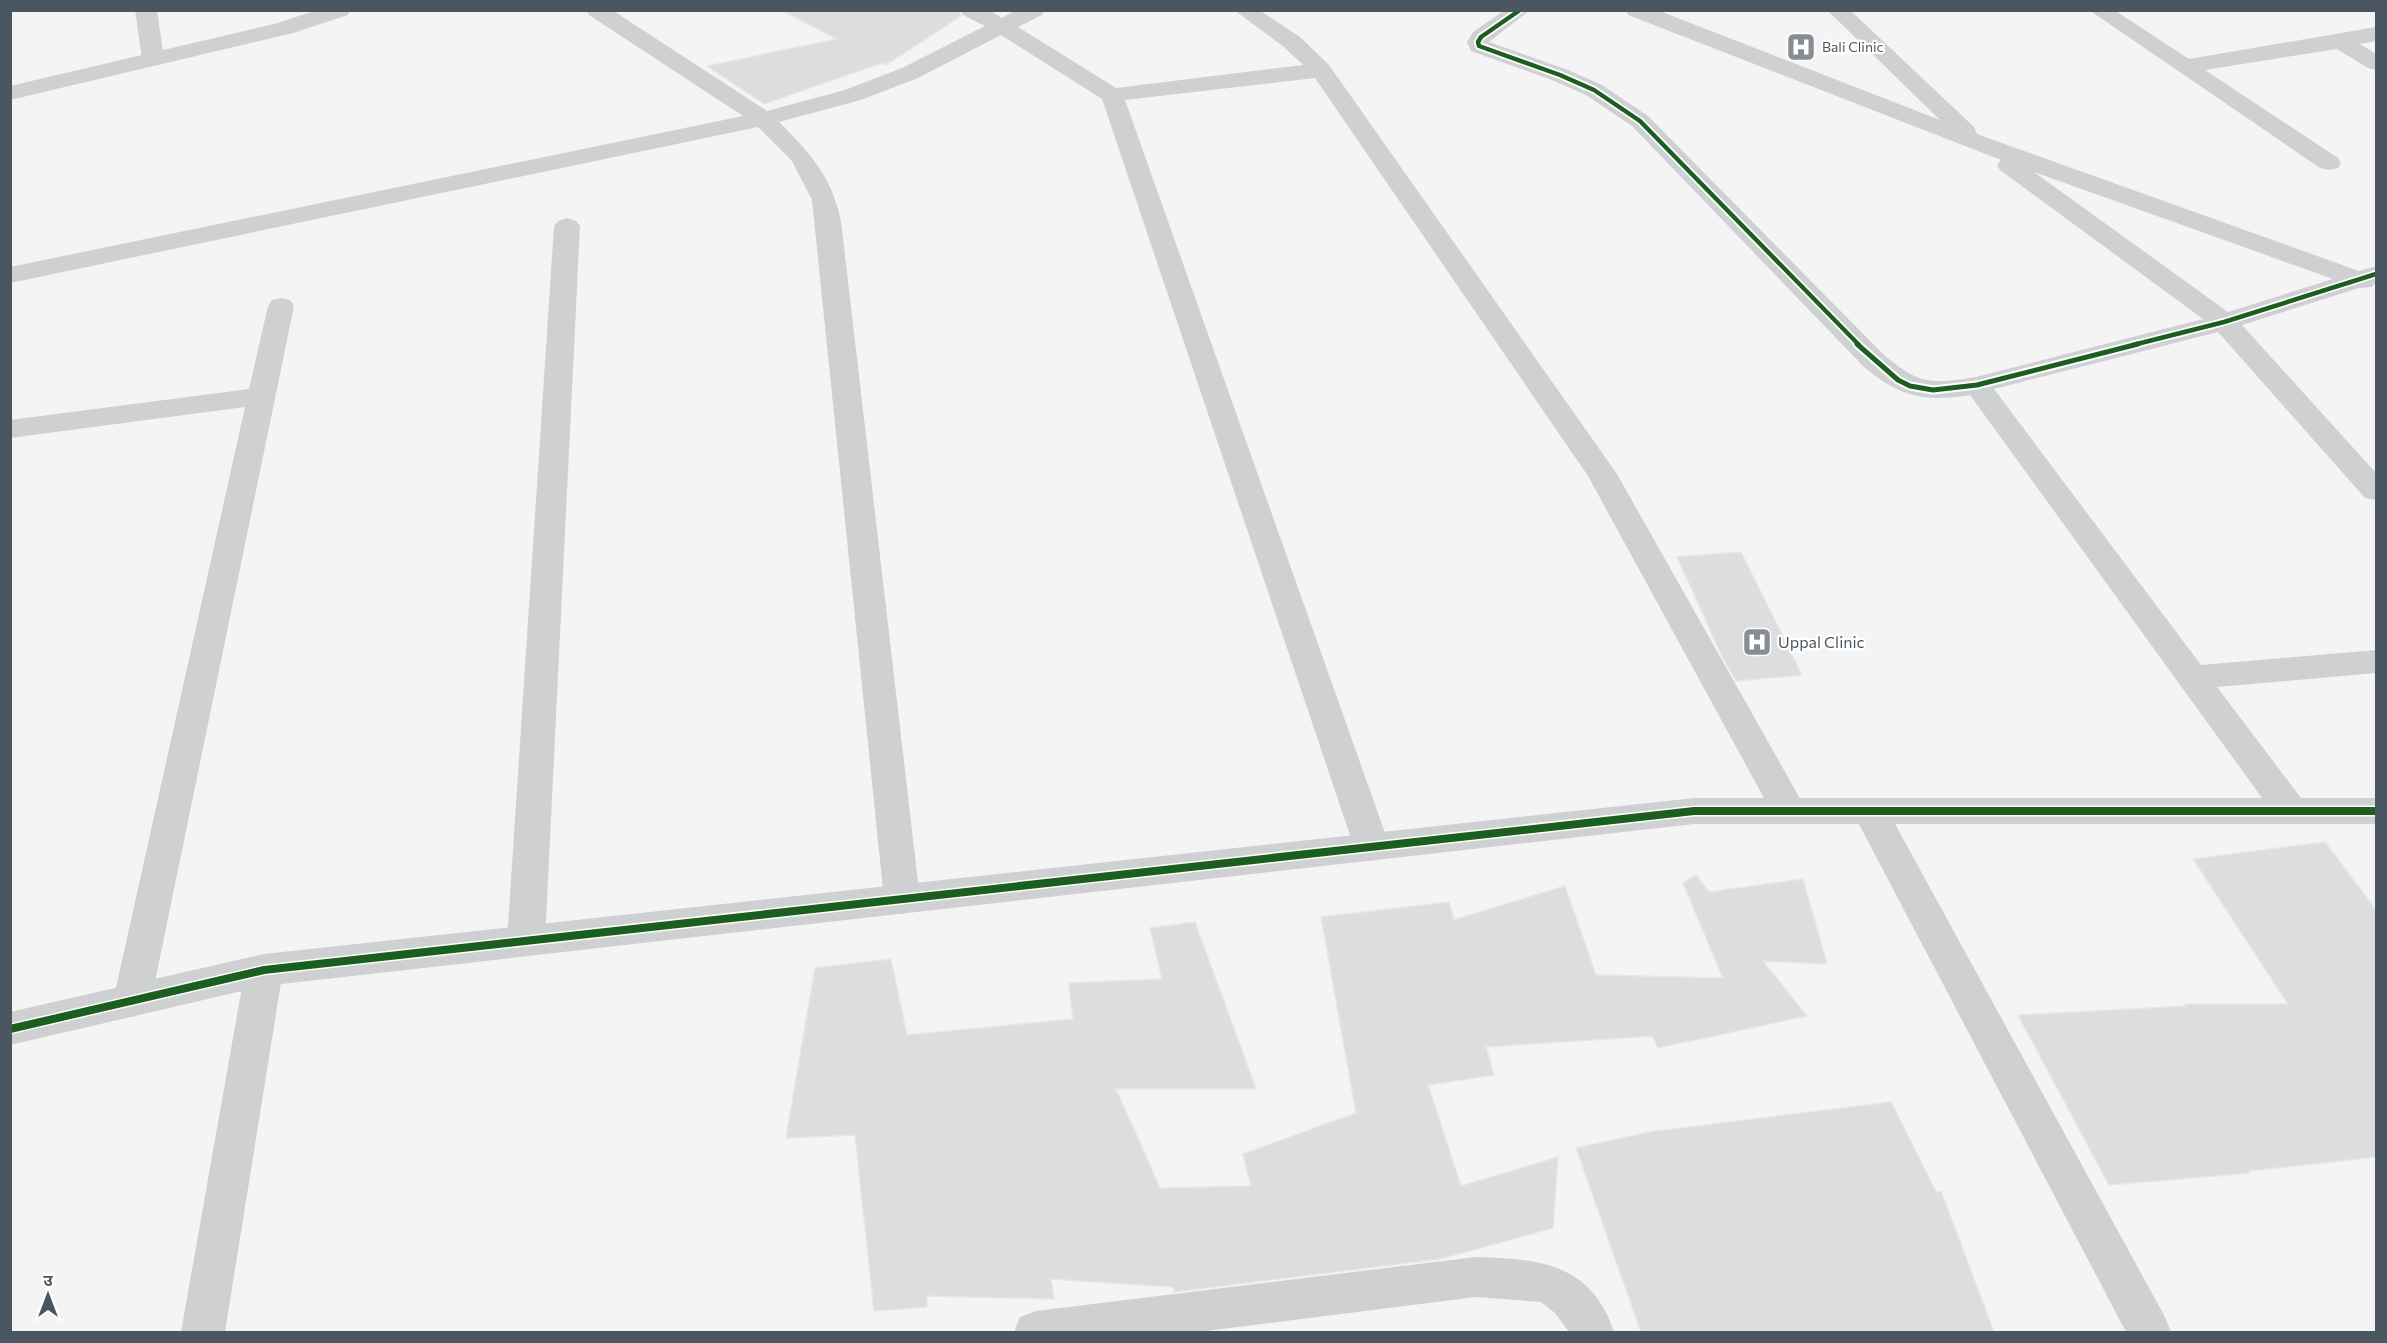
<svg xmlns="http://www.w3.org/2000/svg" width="2387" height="1343" viewBox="0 0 2387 1343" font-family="Commissioner,'Noto Sans Devanagari',sans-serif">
	<rect width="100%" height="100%" fill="#f4f4f4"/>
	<path fill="#ddddde" stroke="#e5e6e7" stroke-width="1.5" d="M781 10H959L961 16 886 65 882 63 764 104 707 66 837 39Z
		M1741 552 1802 675 1736 681 1722 656 1677 557Z
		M2325 842 2376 910V1157L2249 1171 2250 1173 2109 1185 2018 1015 2186 1006 2185 1004H2288L2193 859Z
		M1696 875 1709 892 1803 879 1827 964 1763 961 1807 1016 1658 1048 1652 1036 1486 1047 1494 1075 1428 1085 1461 1186 1558 1157 1553 1228 1440 1259 1174 1292 1173 1287 1051 1279 1054 1299 927 1296V1307L874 1311 855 1135 786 1138 815 968 891 959 907 1035 1073 1019 1069 983 1162 979 1150 928 1195 922 1256 1089H1116L1160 1188 1251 1186 1243 1154 1356 1113 1321 917 1449 902 1454 920 1565 886 1596 975 1723 978 1683 883Z
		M1891 1102 1936 1192 1941 1191 1994 1332H1641L1576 1148 1650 1132Z"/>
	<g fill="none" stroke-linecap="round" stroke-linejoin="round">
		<path fill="#ced0d2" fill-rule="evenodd" d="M135 10H157L164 59 161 64 153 66 145 64 142 59Z
			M587 10H612L767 111 845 90 902 68 985 26 963 15 961 10H989L1002 18 1016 10H1044L1042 15 1018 27 1116 88 1303 65 1284 47 1234 10H1259L1300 37 1329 65 1617 474 1807 811 1802 820 1789 824 1776 820 1588 476 1315 78 1125 100 1390 847 1385 857 1372 861 1359 857 1354 847 1102 99 1001 35 918 78 861 100 779 122C810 153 832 177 841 221L920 899 915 909 902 914 889 909 884 899 812 200 792 161 758 127 10 283V267L743 116 589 15Z
			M1505 10H1530L1489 42 1568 70 1602 85 1648 116 1883 354C1919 385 1931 384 1976 377L2203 319 2000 170 1997 165 2001 160 1628 15 1626 10H1657L1940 120 1827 10H1850L1974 127 1977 134 2359 271 2376 266V282L2372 287 2359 288 2242 325 2376 473V500L2365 498 2218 332 1994 389 2201 665 2376 650V673L2217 687 2304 802 2309 811 2304 820 2291 824 2278 820 1970 395C1924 403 1898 396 1863 366L1632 126 1586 95 1552 80 1471 51 1467 42 1473 32ZM2034 172 2333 279 2228 312Z
			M2089 10H2114L2189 59 2376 27V41L2360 44 2376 54V70L2368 68 2337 49 2205 70 2338 158 2341 163 2338 168 2329 170 2320 168Z
			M567 218 576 221 580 226 545 941 539 952 526 956 513 952 507 941 554 226 558 221Z
			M281 298 290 300 294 306 151 1001 146 1012 132 1017 118 1012 113 1001 245 407 10 438V420L249 389 268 306 272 300Z
			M1870 798 1883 802 2165 1317 2171 1332H2126L1852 811 1857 802Z
			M264 954 277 959 283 970 225 1332H181L245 970 251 959Z
			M1476 1257C1540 1259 1591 1263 1614 1332H1569L1555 1313 1541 1302 1476 1297 1198 1332H1014L1020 1317 1036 1311Z"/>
		<path fill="#ced0d2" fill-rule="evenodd" d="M317 10H350L348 15 293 33 10 100V86L278 23Z
			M1694 798H2376V824H1694L264 986 10 1045V1012L264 954Z"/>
		<g stroke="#fff" stroke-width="8">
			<path id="cycleway-far2" d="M1520 10 1481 37 1478 42 1479 46 1560 75 1594 90 1640 121 1859 345
				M2133 345 2224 322 2376 274"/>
		</g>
		<g stroke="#fff" stroke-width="9">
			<path id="cycleway-far1" d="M1857 344 1898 380 1910 386 1933 390 1977 385 2138 344"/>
		</g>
		<g stroke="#fff" stroke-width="11">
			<path id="cycleway" d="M10 1029 264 970 1694 811H2376"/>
		</g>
		<use href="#cycleway-far2" stroke="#1b5e20" stroke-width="4.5"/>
		<use href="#cycleway-far1" stroke="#1b5e20" stroke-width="5"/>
		<use href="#cycleway" stroke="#1b5e20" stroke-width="8"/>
	</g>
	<defs>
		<g id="hospital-square" transform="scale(1.5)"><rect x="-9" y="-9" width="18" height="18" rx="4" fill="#868d94" stroke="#fff"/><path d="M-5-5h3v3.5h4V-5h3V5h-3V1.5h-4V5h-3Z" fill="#fff"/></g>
	</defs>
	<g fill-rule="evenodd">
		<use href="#hospital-square" x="1801" y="47"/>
		<use href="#hospital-square" x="1757" y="642"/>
	</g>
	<g text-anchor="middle" stroke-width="4.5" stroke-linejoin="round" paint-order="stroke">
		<g font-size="14" fill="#4a5661" stroke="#fff" text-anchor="start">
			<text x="1822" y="52">Bali Clinic</text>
		</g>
		<g font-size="16" fill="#4a5661" stroke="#fff" text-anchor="start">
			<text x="1778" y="648">Uppal Clinic</text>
		</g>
	</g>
	<rect width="2387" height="1343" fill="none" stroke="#4a5661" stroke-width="24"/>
	<g transform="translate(48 1295)" stroke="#ffffff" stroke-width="4.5" paint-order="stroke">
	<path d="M0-4.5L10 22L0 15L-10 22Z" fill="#4a5661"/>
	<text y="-9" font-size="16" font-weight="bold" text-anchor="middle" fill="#4a5661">उ</text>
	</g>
</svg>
